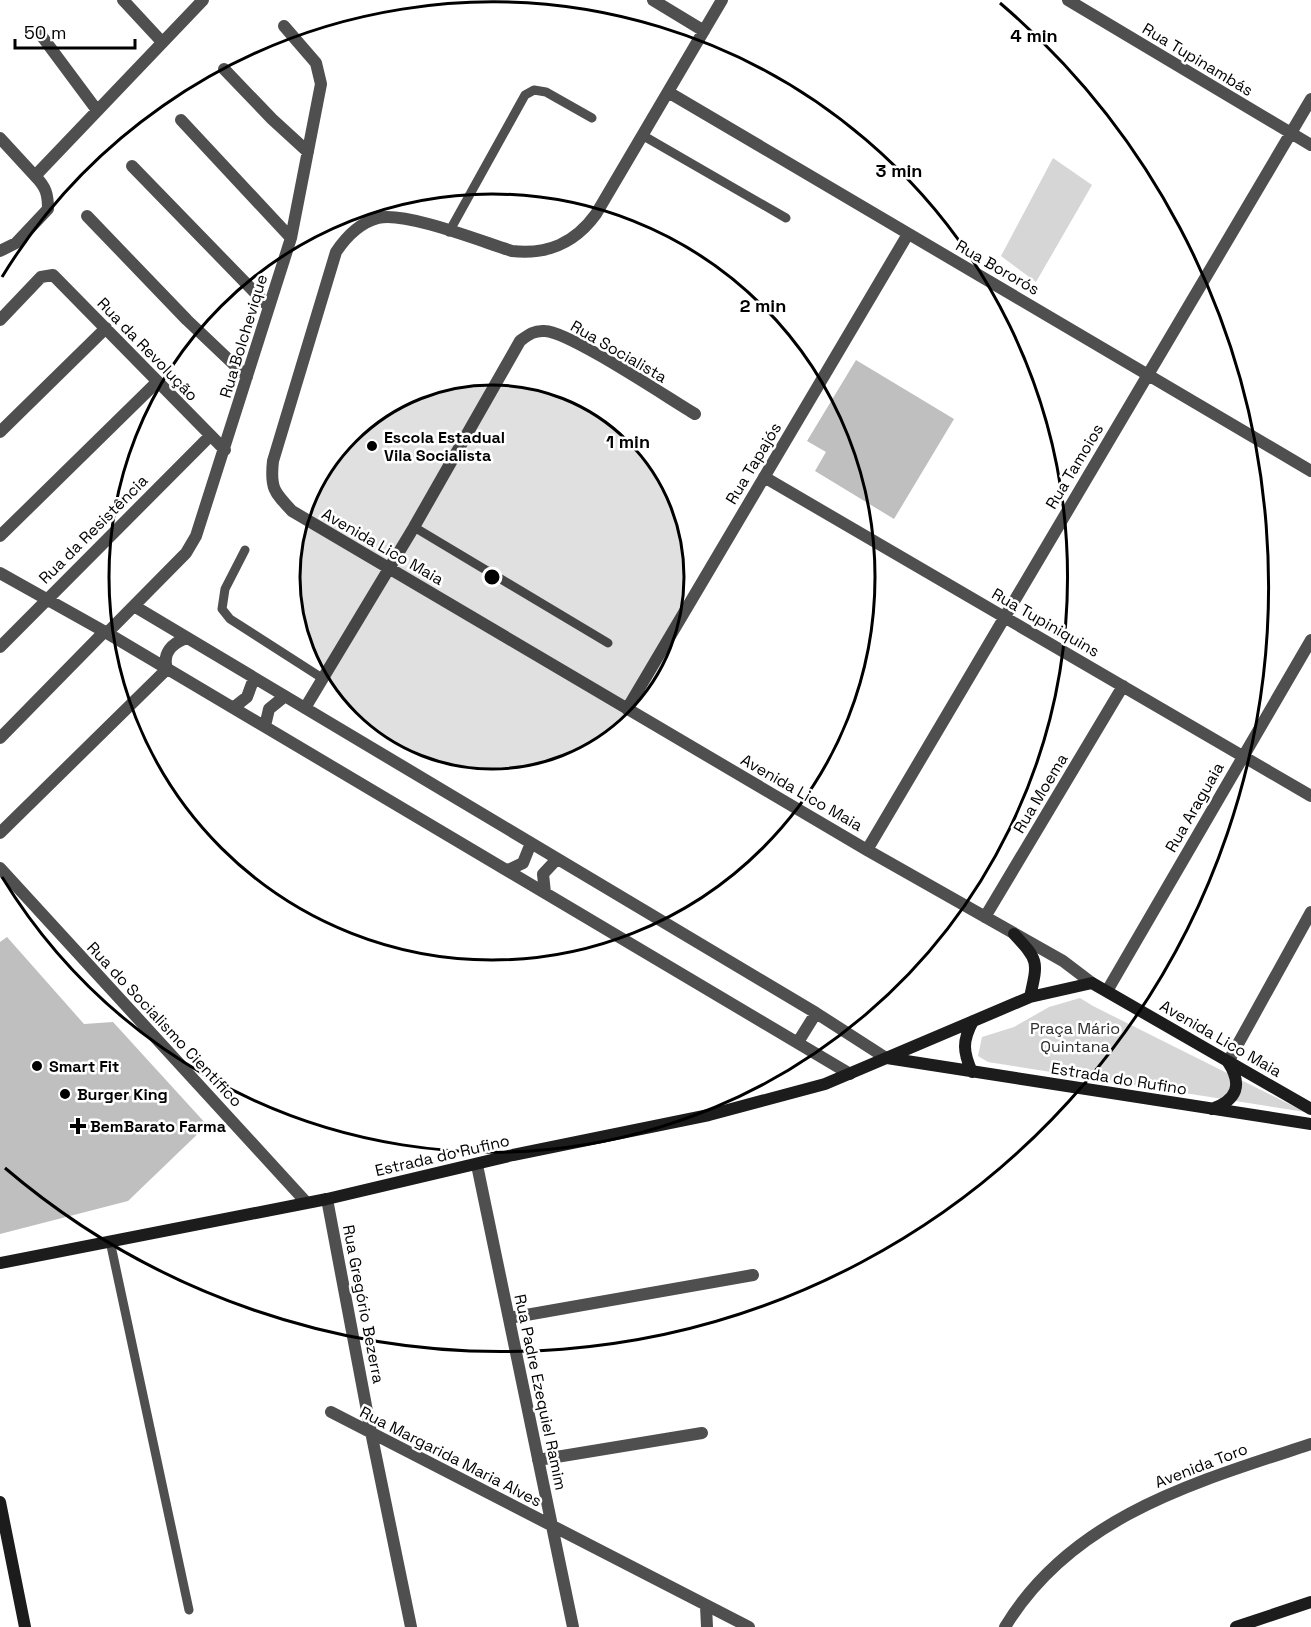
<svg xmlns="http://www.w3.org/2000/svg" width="1311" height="1627" viewBox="0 0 1311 1627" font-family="'Space Grotesk',sans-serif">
	<rect width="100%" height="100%" fill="#fff"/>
	<path fill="#d6d6d6" d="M1053 158 1092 185 1036 282 1001 256Z
		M1080 998 1093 1006 1305 1112 988 1062 978 1056 982 1037 1014 1027 1049 1007Z"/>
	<path fill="#bfbfbf" d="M856 360 954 419 894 519 815 471 826 452 807 441Z
		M7 937 84 1024 113 1022 207 1125 128 1201 0 1234V942Z"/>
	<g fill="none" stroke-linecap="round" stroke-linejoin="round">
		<path stroke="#4f4f4f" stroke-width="9" d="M642 135 786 218
			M449 232 525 95 534 90 546 92 592 118
			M414 527 608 643
			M245 550 225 589 222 609 230 619 322 678
			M110 1241 189 1610"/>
		<path stroke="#4f4f4f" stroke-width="12" d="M123 0 162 42
			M653 0 704 31
			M722 0 596 214C575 243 548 255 512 251 483 242 405 211 378 218 359 223 346 237 336 252L273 461C270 488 274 492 292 511L867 850 1063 961 1092 983
			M1068 0 1311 145
			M38 31 96 109
			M224 69 272 119 308 152
			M668 92 1311 471
			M181 120 291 238
			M0 138 35 176
			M132 166 269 307
			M87 216 187 320 247 377
			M0 251 16 243 48 209C48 194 46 187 35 176L203 0
			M0 320 41 277 53 275 225 450
			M0 432 106 328
			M764 477 1311 796
			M0 536 157 382
			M0 573 107 633 850 1074
			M134 606 816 1013 886 1058
			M107 633 186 553 196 536 291 238 321 84 316 63 284 26
			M0 647 210 436
			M233 708 247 697 254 678
			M305 708 414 527 520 341C528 335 534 330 545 331 570 332 668 398 695 414
			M627 709 908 234
			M265 726 269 709 285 696
			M0 738 105 631
			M0 833 167 669C162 653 172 643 187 638
			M867 850 1311 99
			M0 868 306 1202
			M508 870 523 863 531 843
			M545 893 543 874 557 859
			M985 917 1123 686
			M1107 991 1311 640
			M798 1042 816 1013
			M1228 1062 1311 912
			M477 1165 573 1627
			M327 1199 371 1432 411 1627
			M509 1318 753 1275
			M331 1412 749 1627
			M538 1460 702 1433
			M706 1606 707 1627
			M1005 1627C1072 1516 1196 1482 1311 1444"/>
		<path stroke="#1c1c1c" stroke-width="12" d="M1014 934C1039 961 1038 961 1030 997
			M887 1058 1311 1124
			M972 1072C963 1052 962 1041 973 1021
			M1212 1109C1237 1100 1243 1085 1228 1062
			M0 1263 327 1199 513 1155 709 1115 825 1084 1030 997 1092 983 1311 1109
			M0 1502 25 1627
			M1236 1627 1311 1602"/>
	</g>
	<circle cx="492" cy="577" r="192" fill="#000" fill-opacity=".12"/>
	<g fill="none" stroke="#000" stroke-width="3">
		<circle cx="492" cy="577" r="192"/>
		<circle cx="492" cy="577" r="383"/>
		<path d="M2 277A575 575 0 1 1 2 877"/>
		<path d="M1000 3A766 766 0 0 1 5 1168"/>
	</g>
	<g fill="#000" stroke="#fff" stroke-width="2">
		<circle cx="372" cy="446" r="6"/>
		<circle cx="37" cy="1066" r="6"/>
		<circle cx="65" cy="1094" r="6"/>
		<path d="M75 1117h6v6h6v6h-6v6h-6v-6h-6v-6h6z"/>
	</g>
	<g text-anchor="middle" stroke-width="5" stroke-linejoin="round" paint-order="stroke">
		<g font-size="16" fill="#000" stroke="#fff">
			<text transform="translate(1198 59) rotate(31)" y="6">Rua Tupinambás</text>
			<text transform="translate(998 267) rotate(30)" y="6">Rua Bororós</text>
			<text transform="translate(243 336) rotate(-73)" y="6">Rua Bolchevique</text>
			<text transform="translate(148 349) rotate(46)" y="6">Rua da Revolução</text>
			<text transform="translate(619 351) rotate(30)" y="6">Rua Socialista</text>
			<text transform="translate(753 463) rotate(-59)" y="6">Rua Tapajós</text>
			<text transform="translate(1074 466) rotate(-59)" y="6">Rua Tamoios</text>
			<text transform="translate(93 529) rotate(-45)" y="6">Rua da Resistência</text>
			<text transform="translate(383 546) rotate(30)" y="6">Avenida Lico Maia</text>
			<text transform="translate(1046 622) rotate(30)" y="6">Rua Tupiniquins</text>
			<text transform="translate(802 792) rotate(30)" y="6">Avenida Lico Maia</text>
			<text transform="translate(1040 793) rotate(-59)" y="6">Rua Moema</text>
			<text transform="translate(1194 807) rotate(-60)" y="6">Rua Araguaia</text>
			<text transform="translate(165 1024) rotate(47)" y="6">Rua do Socialismo Científico</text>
			<text transform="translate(1221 1038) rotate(30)" y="6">Avenida Lico Maia</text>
			<text transform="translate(1119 1078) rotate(9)" y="6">Estrada do Rufino</text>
			<text transform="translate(442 1155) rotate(-13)" y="6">Estrada do Rufino</text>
			<text transform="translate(364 1304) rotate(79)" y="6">Rua Gregório Bezerra</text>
			<text transform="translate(541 1392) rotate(78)" y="6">Rua Padre Ezequiel Ramim</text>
			<text transform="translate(451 1456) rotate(27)" y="6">Rua Margarida Maria Alves</text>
			<text transform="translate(1201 1465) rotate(-21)" y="6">Avenida Toro</text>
		</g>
		<g font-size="16" font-weight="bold" fill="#000" stroke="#fff" text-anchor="start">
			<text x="384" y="443">Escola Estadual<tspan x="384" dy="18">Vila Socialista</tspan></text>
			<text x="49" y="1072">Smart Fit</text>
			<text x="77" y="1100">Burger King</text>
			<text x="90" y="1132">BemBarato Farma</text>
		</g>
		<g font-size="16" fill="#2d2d2d" stroke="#fff">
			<text x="1075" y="1034">Praça Mário<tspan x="1075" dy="18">Quintana</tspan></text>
		</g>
	</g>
	<circle cx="492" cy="577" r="9" fill="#000" stroke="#fff" stroke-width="3"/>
	<g font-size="18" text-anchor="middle" font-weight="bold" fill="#000" stroke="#fff" stroke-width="5" stroke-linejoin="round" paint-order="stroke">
		<text x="1034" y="42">4 min</text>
		<text x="899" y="177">3 min</text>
		<text x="763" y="312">2 min</text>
		<text x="628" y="448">1 min</text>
	</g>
	<path d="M15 39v9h120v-9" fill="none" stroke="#000000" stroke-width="3"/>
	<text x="24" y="39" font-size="18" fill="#000000" stroke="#ffffff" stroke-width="4.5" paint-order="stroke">50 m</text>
</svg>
